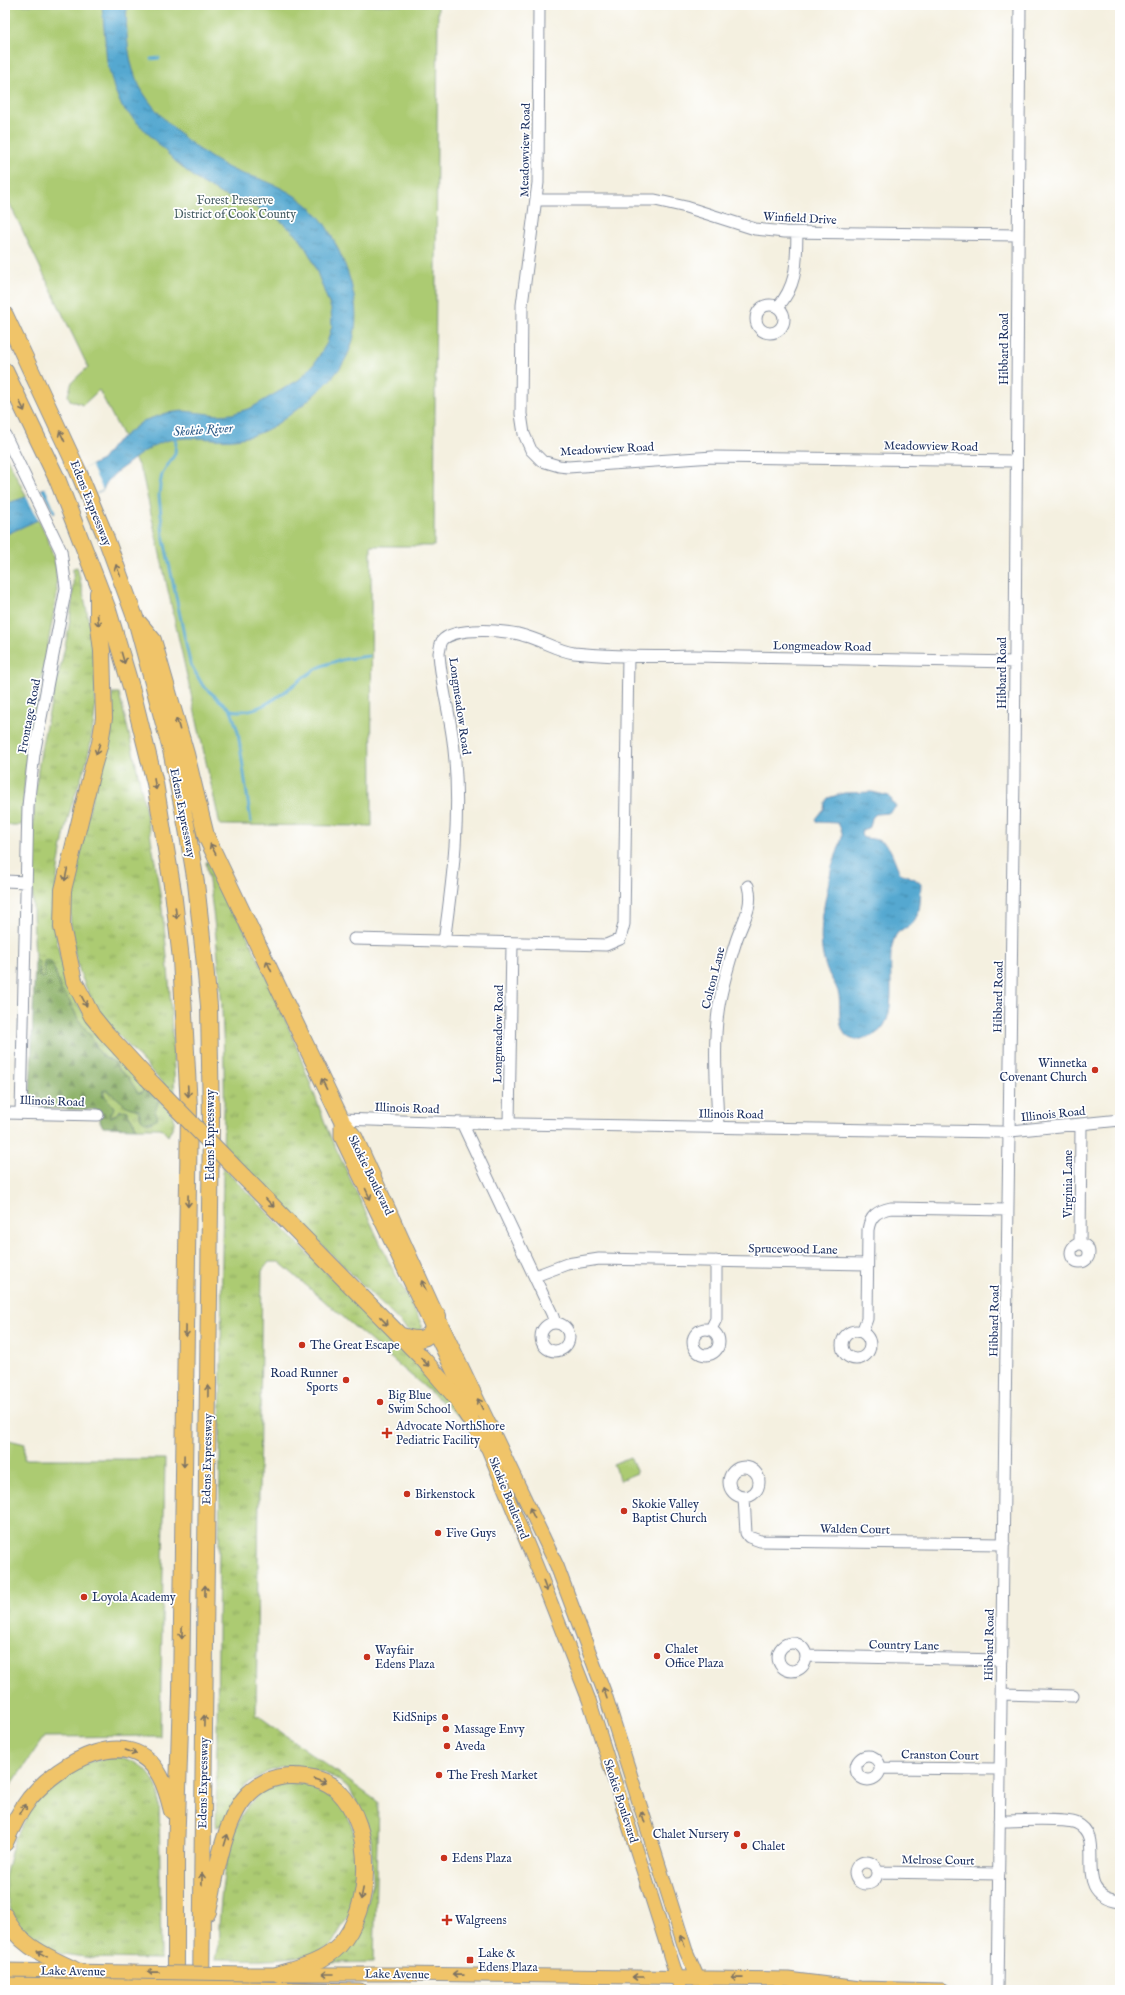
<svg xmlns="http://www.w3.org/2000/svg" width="1125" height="1995" viewBox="0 0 1125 1995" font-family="'IM FELL English',serif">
	<defs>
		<pattern id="grass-tufts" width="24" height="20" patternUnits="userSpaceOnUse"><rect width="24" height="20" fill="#accb72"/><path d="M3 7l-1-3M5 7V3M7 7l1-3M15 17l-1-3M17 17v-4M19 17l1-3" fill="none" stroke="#8ba561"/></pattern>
		<pattern id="forest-firs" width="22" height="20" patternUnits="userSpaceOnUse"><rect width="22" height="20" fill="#89af64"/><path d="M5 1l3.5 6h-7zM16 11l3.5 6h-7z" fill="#6f8f56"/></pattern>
		<pattern id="water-ripples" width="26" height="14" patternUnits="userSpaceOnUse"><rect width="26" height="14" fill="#54a8d0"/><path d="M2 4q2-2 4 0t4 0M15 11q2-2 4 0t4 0" fill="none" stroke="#4589ac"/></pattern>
	</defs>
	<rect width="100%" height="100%" fill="#fff"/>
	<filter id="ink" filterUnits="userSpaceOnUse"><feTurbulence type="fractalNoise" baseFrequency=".025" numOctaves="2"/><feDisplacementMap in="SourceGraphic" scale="8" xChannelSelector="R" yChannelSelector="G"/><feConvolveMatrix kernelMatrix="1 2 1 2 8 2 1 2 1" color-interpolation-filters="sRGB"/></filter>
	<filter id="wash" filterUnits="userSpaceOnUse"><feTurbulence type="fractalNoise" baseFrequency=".012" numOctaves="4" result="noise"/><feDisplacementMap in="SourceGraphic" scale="16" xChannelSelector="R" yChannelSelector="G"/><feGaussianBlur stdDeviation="0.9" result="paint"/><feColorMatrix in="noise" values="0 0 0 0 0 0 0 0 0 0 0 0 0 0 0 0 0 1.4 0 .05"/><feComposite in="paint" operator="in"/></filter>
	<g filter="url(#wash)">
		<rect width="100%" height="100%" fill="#f4f0e0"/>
		<path fill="url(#grass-tufts)" stroke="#647d68" d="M77 567C89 615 100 671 94 720 92 732 91 745 88 756 82 779 72 800 67 823 39 940 58 1004 146 1086L142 1092 138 1093 127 1077 118 1069 110 1059 105 1058 97 1049 95 1043 78 1019 70 1002 61 990 55 970 43 965 44 977 42 979 40 976V968L36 960H35C32 893 29 817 41 751 51 691 76 630 73 568Z
			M112 693H119C138 769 155 847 164 925 170 982 173 1040 175 1097 159 1079 142 1061 126 1043 118 1035 110 1027 103 1018 76 979 67 934 71 887L111 718Z
			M212 861 270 984 294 1040 328 1131 388 1260 420 1321 422 1331 420 1333 409 1331 223 1147C227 1051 221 957 206 862Z
			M107 1089 128 1107 139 1110 141 1119 151 1123 155 1119V1111L159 1100 174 1116V1124L168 1136 161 1128H137L128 1113 120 1110 118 1113 110 1117 108 1114 114 1107 106 1100 103 1090Z
			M223 1167 454 1403 463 1420 279 1262H269L262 1271 256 1714 378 1802 374 1962 329 1963 368 1902 373 1882 371 1839 358 1805 350 1790 337 1779 322 1772 291 1766 279 1768 267 1772 245 1786 223 1825 216 1827Z
			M114 1756C138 1760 150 1769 159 1792L161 1959 93 1958 62 1954 46 1948 20 1928 12 1913 6 1895 5 1877 14 1840 34 1805 57 1781 88 1762Z
			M289 1782C306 1784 321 1785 334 1797 362 1824 363 1878 350 1912 347 1921 341 1927 337 1935 334 1940 333 1944 328 1947 309 1962 240 1959 215 1959 216 1950 222 1937 219 1928 221 1892 226 1822 256 1797 266 1788 277 1785 289 1782Z"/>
		<path fill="url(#forest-firs)" stroke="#526f61" d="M36 959 39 962 40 976 42 979 44 977V961L48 960 52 963 61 990 70 1002 78 1019 92 1038 97 1049 105 1058 115 1062 118 1069 128 1077 138 1093 142 1092 146 1086 159 1100 155 1111 158 1118C150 1122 148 1125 141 1119L139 1110 128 1107 107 1090H103V1094L114 1107 113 1111 109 1114 110 1117C117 1116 119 1110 126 1110L137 1128 103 1127 100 1121V1110L44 1108 33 1105 30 1097 35 960Z"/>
		<path fill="#accb72" stroke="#647d68" d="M5 5H438L434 546H371L372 826 220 825 142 473 99 390 83 405 70 400 68 395 72 382 88 367 5 194Z
			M5 454 48 539 56 567 57 595 26 764 22 825H5Z
			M5 1439 25 1444 24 1459H165L160 1736 44 1737 5 1794Z
			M630 1457 637 1473 620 1480 613 1464Z"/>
		<path fill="url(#water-ripples)" stroke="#386c97" d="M102 5H127C125 28 128 66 140 87 157 119 202 156 235 171 243 175 252 176 260 179 289 190 315 205 330 233 352 274 369 323 342 365 332 380 318 391 305 403 288 416 271 431 250 436 223 444 202 435 175 439 157 441 140 454 126 465 117 471 106 480 103 490L5 535V504L26 497 102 460 114 444 143 421 167 413 184 411 218 415 232 414 251 408 300 379 314 364 327 343 332 326 331 309 312 259 299 237 277 218 253 206 221 194 196 179 175 161 122 107 114 88 107 62Z
			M872 792 889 796 896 807 888 813 876 814 872 818 870 827 862 830 861 835 864 838C892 840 889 849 900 873L915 879 921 884C920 899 922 916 909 926 904 929 898 930 895 937 882 962 906 1025 869 1037 864 1038 857 1041 852 1039 836 1034 841 1008 839 995 837 986 831 979 827 970 818 946 821 921 826 896 828 886 830 876 832 866 835 857 840 847 842 837 843 832 840 828 838 823L818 822 816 819 824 809 825 803 828 798 844 793Z"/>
		<path fill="#f4f0e0" d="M91 465 103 490 56 513 45 487Z
			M41 489 54 514 39 521 26 496Z"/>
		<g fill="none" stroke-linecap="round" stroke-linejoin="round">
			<path stroke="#54a8d0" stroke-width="3" d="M151 59 159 58
				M174 436 176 440 175 454 162 474 160 485 159 496 163 535 190 663 203 686 231 710 238 732 251 822
				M231 710C265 717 291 683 318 668 333 660 352 658 369 656"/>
		</g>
	</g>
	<g filter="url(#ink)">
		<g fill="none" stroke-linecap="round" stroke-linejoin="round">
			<g stroke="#88909f" stroke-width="13">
				<path id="minor" d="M539 5 538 183 522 305 521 414 524 434 531 450 542 461 559 466 568 467 713 457 1016 461
					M537 200H655L686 207 755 229 785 232 1018 235
					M756 319a14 14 0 1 1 28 0a14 14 0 1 1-28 0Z
					M778 307C798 283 796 263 797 233
					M5 435 61 551 66 588 34 754 28 806 21 1113
					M5 881 26 882
					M354 939 606 945 620 939 624 924 628 656
					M444 942C453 877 461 815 454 750 451 717 441 686 439 653 440 649 440 645 442 641 453 626 509 630 525 636 541 640 558 651 574 653 613 657 654 657 693 656L1015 662
					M5 1113 98 1115
					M341 1119 462 1123 1001 1132 1120 1120
					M462 1123 552 1314 555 1323
					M509 1124 512 944
					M718 1127C717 1089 713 1049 718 1012 721 988 729 964 736 941 742 922 754 907 748 886
					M1071 1253a9 9 0 1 1 18 0a9 9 0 1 1-18 0Z
					M1080 1244 1081 1125
					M535 1276 567 1264 599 1259 867 1264
					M541 1337a14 14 0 1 1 28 0a14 14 0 1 1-28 0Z
					M693 1342a13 13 0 1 1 26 0a13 13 0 1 1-26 0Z
					M711 1329 716 1319V1261
					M842 1345a14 14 0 1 1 28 0a14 14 0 1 1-28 0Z
					M862 1332 867 1319 868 1230C870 1216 877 1211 891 1208L1008 1210
					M729 1482a15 15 0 1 1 30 0a15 15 0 1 1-30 0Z
					M744 1497 746 1533 749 1537 760 1541 1004 1544
					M778 1657a14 14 0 1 1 28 0a14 14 0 1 1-28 0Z
					M806 1656 1002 1660
					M1001 1694 1073 1696
					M856 1768a12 12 0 1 1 24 0a12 12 0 1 1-24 0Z
					M880 1768 1000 1769
					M999 1821C1015 1821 1064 1818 1076 1823 1110 1838 1067 1894 1120 1901
					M855 1873a11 11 0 1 1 22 0a11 11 0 1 1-22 0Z
					M877 1872 999 1874
					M997 1990 1014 776 1020 5"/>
			</g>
			<g stroke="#88909f" stroke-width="15">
				<path id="major" d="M341 1119 356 1137 432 1304 557 1566 605 1694 686 1951 703 1990
					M341 1119V1137L473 1413
					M483 1437 539 1572 589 1700 681 1990
					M5 1970 129 1972
					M248 1974H400L788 1979 860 1988 943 1990
					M5 1984 129 1986
					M248 1988 360 1990"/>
			</g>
			<g stroke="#88909f" stroke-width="18">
				<path id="highway" d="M5 315 78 471 104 533 136 620 171 750 187 829 196 883 205 965 209 1006 211 1121 201 1990
					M5 371 58 481 108 610 131 687 155 783 173 891 181 959 189 1108 181 1694 176 1853V1987
					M98 593V619L102 651 104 718 100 743 93 767 63 890 62 927 74 981 92 1016 105 1032 147 1078
					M139 623 153 640 186 754 206 836 341 1119
					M243 1176 424 1360 454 1395 487 1445
					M399 1335C422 1343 431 1340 438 1316
					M5 1843C11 1828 20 1811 30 1798 59 1763 130 1721 160 1776 166 1787 169 1799 172 1811
					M208 1912C215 1879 223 1825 244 1799 256 1784 274 1775 294 1776 309 1776 327 1780 338 1791 375 1827 373 1909 339 1946 324 1962 299 1968 279 1974
					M5 1916C18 1946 49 1957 77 1971"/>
			</g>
			<use href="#minor" stroke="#fff" stroke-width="11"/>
			<use href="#major" stroke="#f0c469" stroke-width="13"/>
			<use href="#highway" stroke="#f0c469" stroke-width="16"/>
			<g stroke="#88909f" stroke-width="15" stroke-linecap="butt">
				<path id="major-bridge" d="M129 1972 248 1974
					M129 1986 248 1988"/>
			</g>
			<g stroke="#88909f" stroke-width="18" stroke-linecap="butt">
				<path id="highway-bridge" d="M147 1078 243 1176"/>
			</g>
			<use href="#major-bridge" stroke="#f0c469" stroke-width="13"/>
			<use href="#highway-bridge" stroke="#f0c469" stroke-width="16"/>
		</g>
		<defs><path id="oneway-shaft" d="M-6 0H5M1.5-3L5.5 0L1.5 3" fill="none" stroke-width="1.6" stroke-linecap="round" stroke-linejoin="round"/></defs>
		<g stroke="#7b7263">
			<use href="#oneway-shaft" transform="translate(22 406) rotate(64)"/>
			<use href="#oneway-shaft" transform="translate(62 436) rotate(-115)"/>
			<use href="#oneway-shaft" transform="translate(118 570) rotate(-111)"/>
			<use href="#oneway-shaft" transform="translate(98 620) rotate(85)"/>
			<use href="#oneway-shaft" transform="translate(123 658) rotate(74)"/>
			<use href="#oneway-shaft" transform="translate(178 724) rotate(-106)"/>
			<use href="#oneway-shaft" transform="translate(98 749) rotate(107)"/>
			<use href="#oneway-shaft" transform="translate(155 784) rotate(79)"/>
			<use href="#oneway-shaft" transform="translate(213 849) rotate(-118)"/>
			<use href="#oneway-shaft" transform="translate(66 875) rotate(102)"/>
			<use href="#oneway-shaft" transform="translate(176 913) rotate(83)"/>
			<use href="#oneway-shaft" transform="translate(269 966) rotate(-114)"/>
			<use href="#oneway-shaft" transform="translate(84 1001) rotate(62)"/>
			<use href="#oneway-shaft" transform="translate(324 1084) rotate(-116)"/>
			<use href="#oneway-shaft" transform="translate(188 1091) rotate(87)"/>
			<use href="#oneway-shaft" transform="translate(368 1194) rotate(65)"/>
			<use href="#oneway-shaft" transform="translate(188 1201) rotate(91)"/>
			<use href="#oneway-shaft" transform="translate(270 1203) rotate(46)"/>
			<use href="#oneway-shaft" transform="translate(424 1286) rotate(-115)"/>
			<use href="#oneway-shaft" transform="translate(384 1321) rotate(46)"/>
			<use href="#oneway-shaft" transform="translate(186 1331) rotate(91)"/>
			<use href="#oneway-shaft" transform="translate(425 1362) rotate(47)"/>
			<use href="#oneway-shaft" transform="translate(208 1391) rotate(-89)"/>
			<use href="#oneway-shaft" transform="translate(480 1404) rotate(-116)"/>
			<use href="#oneway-shaft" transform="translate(184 1461) rotate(91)"/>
			<use href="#oneway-shaft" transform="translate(532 1513) rotate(-116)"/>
			<use href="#oneway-shaft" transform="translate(545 1586) rotate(69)"/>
			<use href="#oneway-shaft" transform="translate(205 1591) rotate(-89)"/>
			<use href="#oneway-shaft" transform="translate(182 1633) rotate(91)"/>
			<use href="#oneway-shaft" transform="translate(605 1693) rotate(-109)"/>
			<use href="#oneway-shaft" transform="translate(204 1721) rotate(-89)"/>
			<use href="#oneway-shaft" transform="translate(131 1752) rotate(19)"/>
			<use href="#oneway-shaft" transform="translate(320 1781) rotate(20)"/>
			<use href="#oneway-shaft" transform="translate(23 1809) rotate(-59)"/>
			<use href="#oneway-shaft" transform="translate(643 1817) rotate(-107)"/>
			<use href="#oneway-shaft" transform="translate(226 1840) rotate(-73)"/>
			<use href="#oneway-shaft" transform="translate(202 1879) rotate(-89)"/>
			<use href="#oneway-shaft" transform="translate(362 1894) rotate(101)"/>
			<use href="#oneway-shaft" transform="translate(683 1941) rotate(-108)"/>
			<use href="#oneway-shaft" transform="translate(42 1954) rotate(-151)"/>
			<use href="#oneway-shaft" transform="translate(153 1972) rotate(-179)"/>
			<use href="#oneway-shaft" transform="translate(328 1974) rotate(-180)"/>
			<use href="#oneway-shaft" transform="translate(458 1975) rotate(-179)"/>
			<use href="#oneway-shaft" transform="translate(638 1977) rotate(-180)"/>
			<use href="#oneway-shaft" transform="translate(737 1978) rotate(-179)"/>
		</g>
	</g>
	<g fill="#c8321e" stroke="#fff" stroke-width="1.5">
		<circle cx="1095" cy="1070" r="4"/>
		<circle cx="302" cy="1345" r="4"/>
		<circle cx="346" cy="1380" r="4"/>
		<circle cx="380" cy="1402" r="4"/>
		<path d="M385 1427h4v4h4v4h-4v4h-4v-4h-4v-4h4z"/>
		<circle cx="407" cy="1494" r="4"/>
		<circle cx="624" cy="1511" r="4"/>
		<circle cx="438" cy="1533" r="4"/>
		<circle cx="84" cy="1597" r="4"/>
		<circle cx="657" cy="1656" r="4"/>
		<circle cx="367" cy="1657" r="4"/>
		<circle cx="445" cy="1717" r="4"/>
		<circle cx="446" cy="1729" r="4"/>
		<circle cx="447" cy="1746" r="4"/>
		<circle cx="439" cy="1775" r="4"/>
		<circle cx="737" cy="1834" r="4"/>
		<circle cx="744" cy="1846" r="4"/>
		<circle cx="444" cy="1858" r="4"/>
		<path d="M445 1914h4v4h4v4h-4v4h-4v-4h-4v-4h4z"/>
		<rect x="466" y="1956" width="8" height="8" rx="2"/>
	</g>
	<g text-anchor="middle" stroke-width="3.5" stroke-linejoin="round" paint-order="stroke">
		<g font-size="12" fill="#1b2f5e" stroke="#fff">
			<text transform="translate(525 150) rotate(-89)" y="4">Meadowview Road</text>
			<text transform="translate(800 218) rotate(3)" y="4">Winfield Drive</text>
			<text transform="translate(1004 349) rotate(-90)" y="4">Hibbard Road</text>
			<text transform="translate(931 446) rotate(1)" y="4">Meadowview Road</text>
			<text transform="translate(607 449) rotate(-3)" y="4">Meadowview Road</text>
			<text transform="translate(91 503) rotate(68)" y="4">Edens Expressway</text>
			<text transform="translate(822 646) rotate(1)" y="4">Longmeadow Road</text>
			<text transform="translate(1002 673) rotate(-90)" y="4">Hibbard Road</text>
			<text transform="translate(460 706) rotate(82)" y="4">Longmeadow Road</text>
			<text transform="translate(29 716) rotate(-79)" y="4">Frontage Road</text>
			<text transform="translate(183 813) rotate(79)" y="4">Edens Expressway</text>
			<text transform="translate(713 978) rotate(-76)" y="4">Colton Lane</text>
			<text transform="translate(998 997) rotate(-89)" y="4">Hibbard Road</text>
			<text transform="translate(498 1034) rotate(-89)" y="4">Longmeadow Road</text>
			<text transform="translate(52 1101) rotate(2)" y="4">Illinois Road</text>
			<text transform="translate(407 1108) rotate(2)" y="4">Illinois Road</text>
			<text transform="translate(731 1114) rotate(1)" y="4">Illinois Road</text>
			<text transform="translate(1053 1114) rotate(-6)" y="4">Illinois Road</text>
			<text transform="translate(210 1135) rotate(-90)" y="4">Edens Expressway</text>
			<text transform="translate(371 1175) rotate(64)" y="4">Skokie Boulevard</text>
			<text transform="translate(1068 1184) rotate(-90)" y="4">Virginia Lane</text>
			<text transform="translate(793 1249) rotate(1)" y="4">Sprucewood Lane</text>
			<text transform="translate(994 1321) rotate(-89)" y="4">Hibbard Road</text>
			<text transform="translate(207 1459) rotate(-89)" y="4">Edens Expressway</text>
			<text transform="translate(509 1498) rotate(68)" y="4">Skokie Boulevard</text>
			<text transform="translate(855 1529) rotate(1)" y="4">Walden Court</text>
			<text transform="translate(904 1645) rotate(1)" y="4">Country Lane</text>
			<text transform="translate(989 1645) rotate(-89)" y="4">Hibbard Road</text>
			<text transform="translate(940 1755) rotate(1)" y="4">Cranston Court</text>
			<text transform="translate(203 1783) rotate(-89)" y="4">Edens Expressway</text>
			<text transform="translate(621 1801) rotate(72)" y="4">Skokie Boulevard</text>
			<text transform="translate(938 1860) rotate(1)" y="4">Melrose Court</text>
			<text transform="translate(73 1971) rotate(1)" y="4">Lake Avenue</text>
			<text transform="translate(397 1974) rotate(1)" y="4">Lake Avenue</text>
		</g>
		<g font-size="12" fill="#465e64" stroke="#fff">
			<text x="235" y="204">Forest Preserve<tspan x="235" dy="14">District of Cook County</tspan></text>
		</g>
		<g font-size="12" fill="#1b2f5e" stroke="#fff" text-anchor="start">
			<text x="1087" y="1067" text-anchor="end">Winnetka<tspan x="1087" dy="14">Covenant Church</tspan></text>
			<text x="310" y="1349">The Great Escape</text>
			<text x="338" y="1377" text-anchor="end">Road Runner<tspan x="338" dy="14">Sports</tspan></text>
			<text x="388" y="1399">Big Blue<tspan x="388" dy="14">Swim School</tspan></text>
			<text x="396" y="1430">Advocate NorthShore<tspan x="396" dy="14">Pediatric Facility</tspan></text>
			<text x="415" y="1498">Birkenstock</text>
			<text x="632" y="1508">Skokie Valley<tspan x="632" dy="14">Baptist Church</tspan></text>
			<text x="446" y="1537">Five Guys</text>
			<text x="92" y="1601">Loyola Academy</text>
			<text x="665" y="1653">Chalet<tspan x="665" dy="14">Office Plaza</tspan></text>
			<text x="375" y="1654">Wayfair<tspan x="375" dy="14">Edens Plaza</tspan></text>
			<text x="437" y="1721" text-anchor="end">KidSnips</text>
			<text x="454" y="1733">Massage Envy</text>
			<text x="455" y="1750">Aveda</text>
			<text x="447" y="1779">The Fresh Market</text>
			<text x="729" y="1838" text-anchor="end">Chalet Nursery</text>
			<text x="752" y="1850">Chalet</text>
			<text x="452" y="1862">Edens Plaza</text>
			<text x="455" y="1924">Walgreens</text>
			<text x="478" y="1957">Lake &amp;<tspan x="478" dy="14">Edens Plaza</tspan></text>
		</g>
		<g font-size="13" font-style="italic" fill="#325f8c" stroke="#fff">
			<text transform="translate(203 429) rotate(-4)" y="5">Skokie River</text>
		</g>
	</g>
	<rect width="1125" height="1995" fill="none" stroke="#fff" stroke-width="20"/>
</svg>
